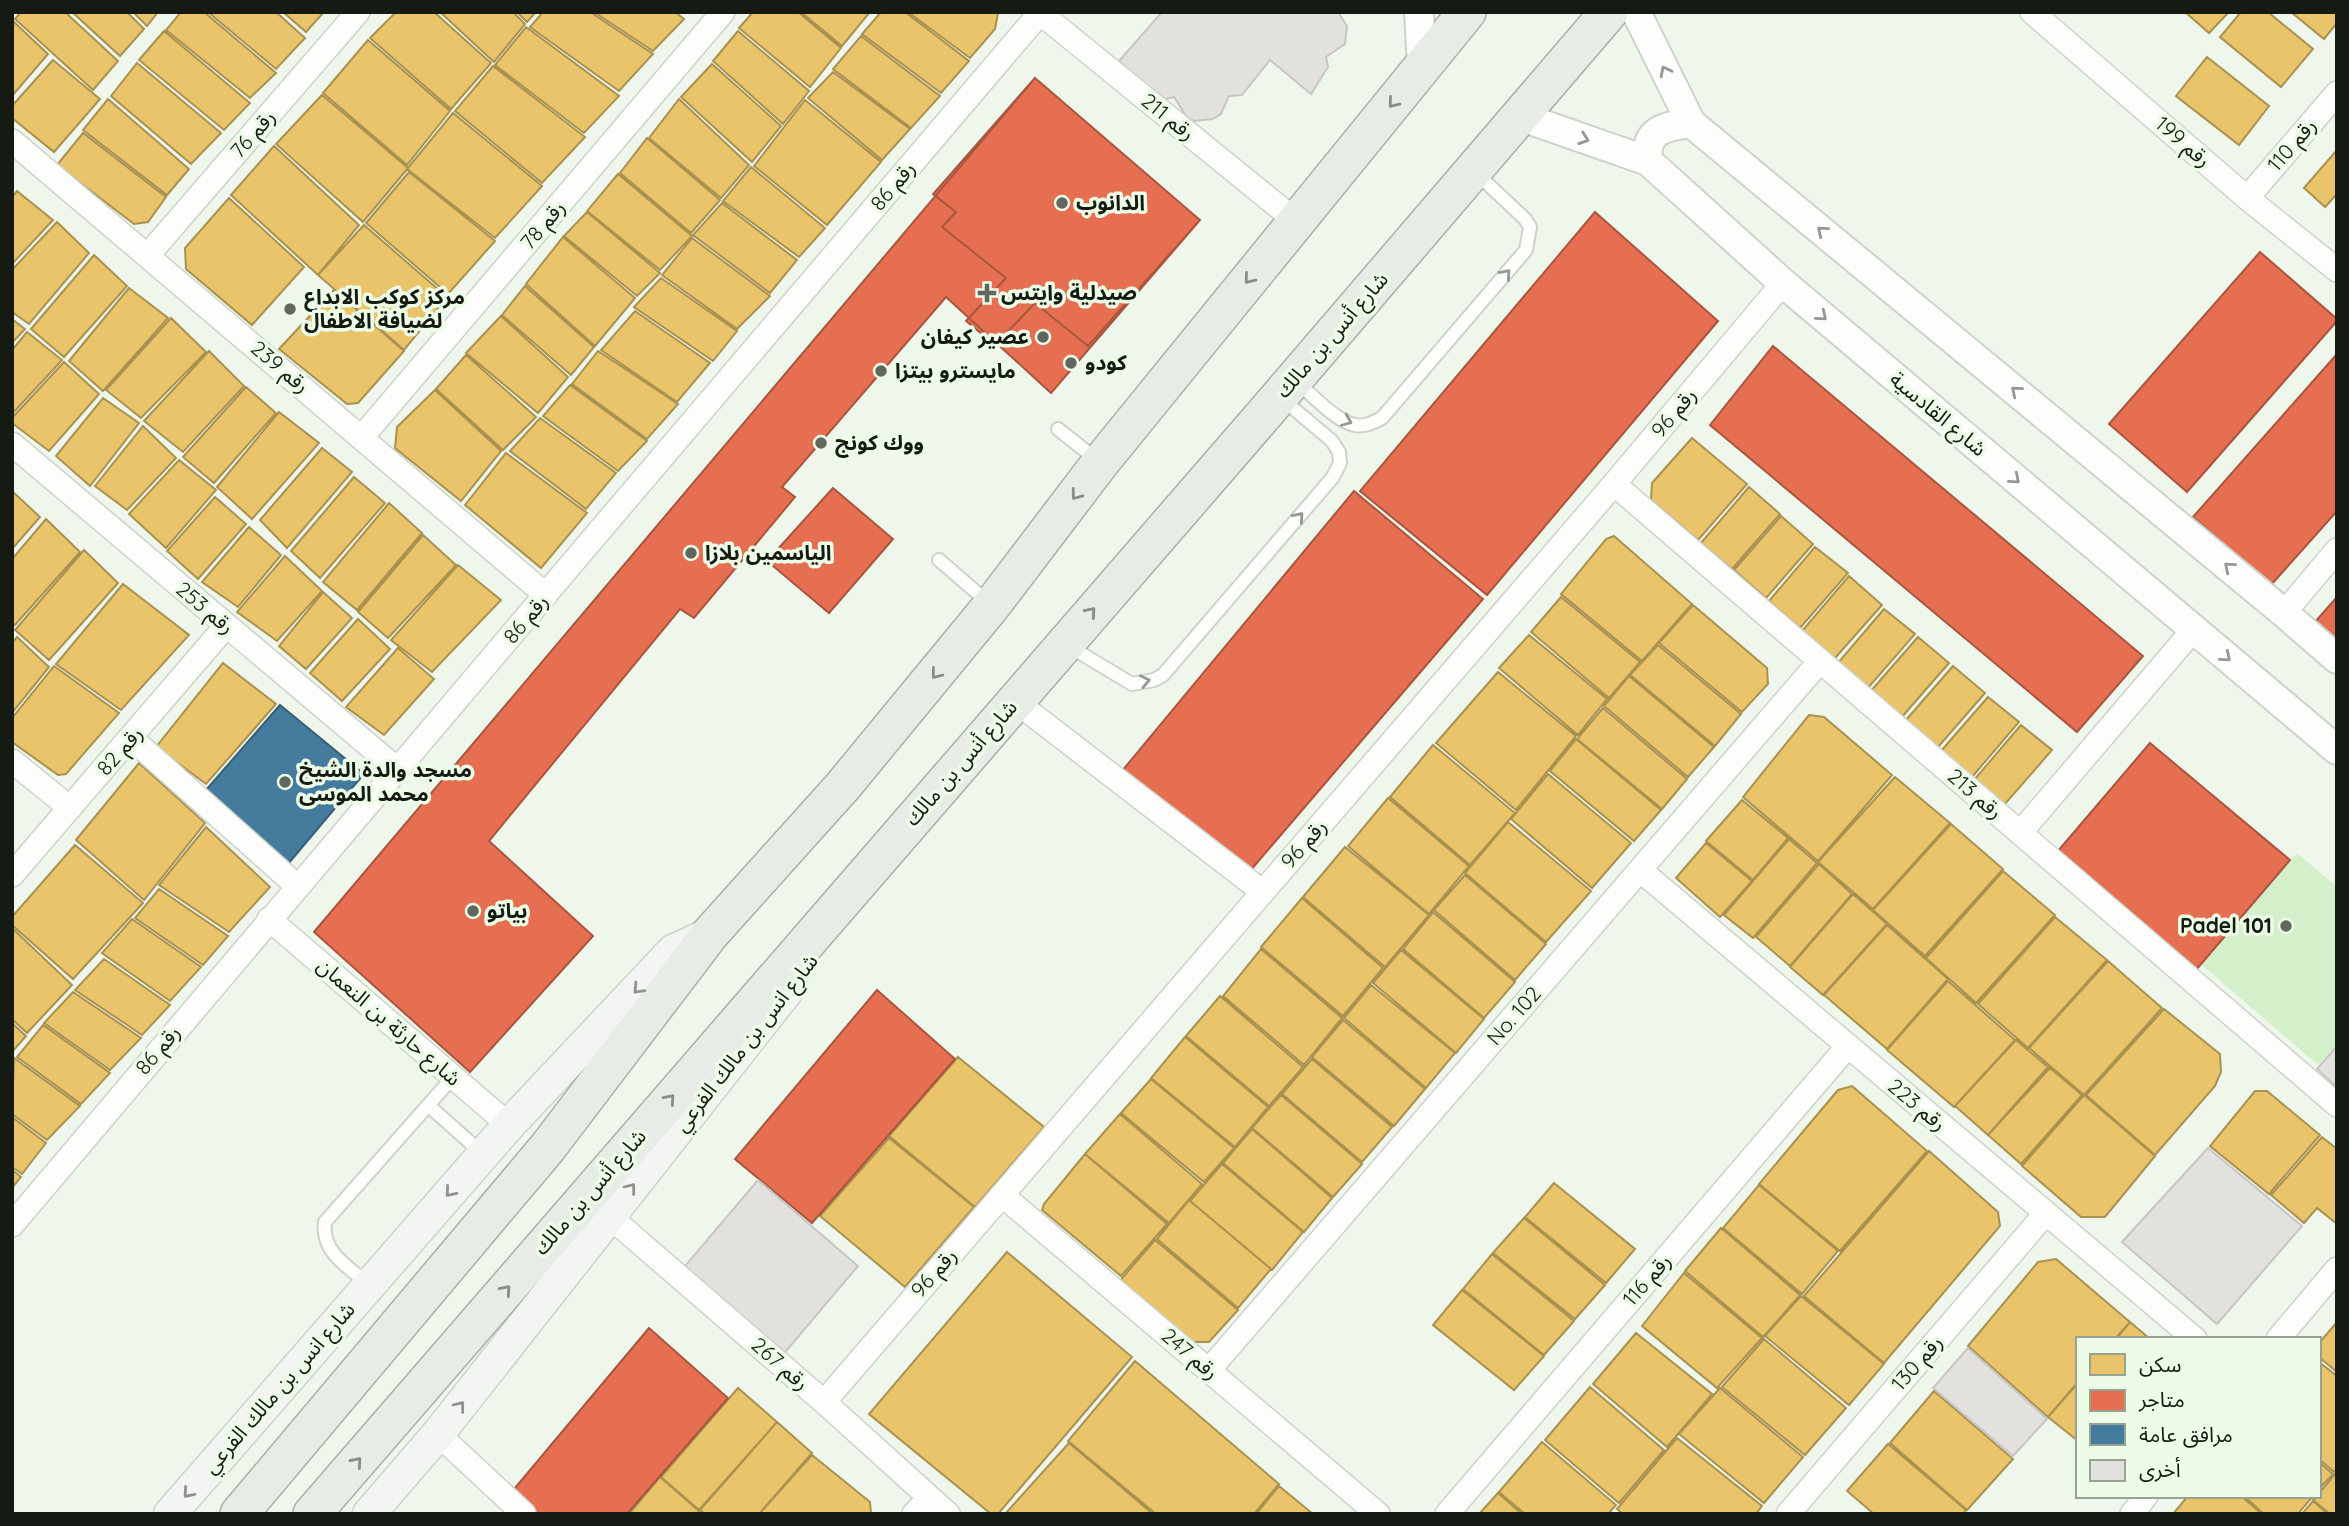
<svg xmlns="http://www.w3.org/2000/svg" width="2349" height="1526" viewBox="0 0 2349 1526" font-family="Quicksand,'Noto Sans Arabic',sans-serif">
	<rect width="100%" height="100%" fill="#eff7ec"/>
	<path fill="#d3f0ca" d="M2297 853 2337 887V1044L2318 1065 2202 965Z"/>
	<path fill="#e9c46a" stroke="#a99150" stroke-width="2" d="M21 12H65L118 61 93 90 15 19Z
		M72 12H127L144 29 120 56Z
		M133 12H158L147 26Z
		M181 12H204L276 73 250 98 166 30Z
		M208 12H276L305 38 276 69Z
		M283 12H324L306 32Z
		M396 12H434L491 63 451 109 370 38Z
		M440 12H513L525 24 494 62Z
		M517 12H536L527 22Z
		M543 12H590L653 54 619 91 530 27Z
		M594 12H675L684 19 653 51Z
		M753 12H798L841 48 810 87 739 28Z
		M801 12H870L842 46Z
		M881 12H905L969 61 941 93 862 34Z
		M908 12H997L998 13 995 29 970 58Z
		M2185 12H2229L2209 33Z
		M2241 12H2268L2313 49 2281 87 2220 37Z
		M2291 12H2337V23L2324 39Z
		M14 22 48 54 12 96V25Z
		M526 27 619 96 584 133 495 65Z
		M164 31 250 103 224 130 139 60Z
		M738 31 809 91 783 124 713 61Z
		M861 36 940 96 911 128 833 69Z
		M368 40 450 111 407 165 323 93Z
		M2207 57 2269 106 2239 145 2176 96Z
		M53 60 100 99 54 152 12 118V106Z
		M137 63 221 133 191 164 111 96Z
		M712 64 781 126 752 162 681 97Z
		M493 66 585 137 542 183 455 111Z
		M833 72 910 129 882 160 808 98Z
		M322 95 408 168 363 222 276 144Z
		M108 99 189 169 167 195 83 130Z
		M679 99 749 165 721 198 649 138Z
		M805 100 881 162 827 225 754 166Z
		M453 113 542 186 495 238 407 169Z
		M83 133 166 197 148 222 134 224 57 165Z
		M647 138 720 200 691 233 620 173Z
		M274 146 359 225 318 275 231 195Z
		M2336 151 2337 194 2325 207 2304 188Z
		M751 167 825 228 799 257 723 201Z
		M409 172 495 241 448 294 366 223Z
		M618 174 692 236 660 270 587 211Z
		M17 191 53 220 12 264V197Z
		M229 198 304 267 252 325 186 269 185 248Z
		M722 203 797 260 770 293 693 235Z
		M587 212 660 273 637 296 564 236Z
		M57 222 89 253 29 324 12 312V270Z
		M364 225 447 297 404 350 318 275Z
		M563 237 635 298 595 346 526 284Z
		M692 238 770 296 737 329 662 275Z
		M94 255 127 286 64 357 31 329Z
		M661 278 737 331 713 361 634 307Z
		M525 286 594 347 571 375 502 315Z
		M129 288 168 318 103 391 69 361Z
		M334 290 404 351 358 403 347 404 279 349Z
		M635 311 710 363 677 402 601 350Z
		M501 316 568 377 538 413 466 353Z
		M171 318 206 352 141 418 106 390Z
		M12 319 25 329 12 343Z
		M27 332 62 360 12 414V350Z
		M209 351 244 386 183 452 144 421Z
		M598 351 678 404 647 439 572 384Z
		M466 355 536 417 503 450 436 389Z
		M64 362 99 394 49 451 12 423V418Z
		M570 385 647 441 618 471 543 416Z
		M246 387 276 413 214 483 183 457Z
		M435 390 501 451 461 501 395 448 397 427Z
		M103 398 139 423 90 486 56 456Z
		M279 412 319 443 252 519 217 487Z
		M540 418 616 473 586 509 510 451Z
		M143 426 176 458 127 510 95 486Z
		M1692 438 1747 484 1698 540 1651 500 1652 483Z
		M322 448 352 472 287 548 260 520Z
		M506 453 587 513 541 568 465 505Z
		M179 460 216 490 166 548 129 514Z
		M354 477 385 503 320 578 291 551Z
		M1749 487 1780 514 1732 569 1701 543Z
		M12 491 40 517 12 549Z
		M215 497 246 524 198 579 167 551Z
		M389 503 422 533 357 610 323 582Z
		M1781 516 1813 544 1766 598 1734 570Z
		M46 519 80 552 15 625 12 623V559Z
		M249 527 281 555 238 607 202 582Z
		M423 535 456 565 388 638 358 612Z
		M1614 536 1692 604 1642 661 1561 594 1606 539Z
		M1815 547 1848 573 1800 628 1769 601Z
		M84 550 118 583 49 660 15 630Z
		M285 556 322 591 277 641 237 612Z
		M458 565 501 600 432 672 391 640Z
		M1849 576 1882 605 1835 658 1802 631Z
		M123 584 189 635 121 710 56 664Z
		M323 592 352 618 306 669 279 646Z
		M1561 597 1640 662 1609 698 1531 632Z
		M1693 605 1767 668 1768 684 1742 712 1659 643Z
		M1884 609 1915 634 1868 688 1837 664Z
		M358 619 390 649 342 701 310 673Z
		M1529 635 1607 699 1578 735 1499 668Z
		M17 637 49 667 12 713V643Z
		M1918 637 1949 663 1901 718 1870 692Z
		M1658 645 1741 714 1715 746 1630 675Z
		M398 648 434 679 384 735 346 707Z
		M223 663 276 704 206 784 156 747Z
		M54 666 119 713 66 774 58 775 12 742V718Z
		M1953 666 1985 693 1938 747 1906 720Z
		M1498 672 1576 736 1516 810 1436 743Z
		M1629 676 1714 747 1688 777 1604 706Z
		M1988 697 2019 722 1972 777 1941 751Z
		M1603 708 1687 779 1662 809 1577 739Z
		M1809 715 1824 717 1892 775 1818 861 1743 797Z
		M2021 725 2052 750 2005 804 1974 780Z
		M1576 739 1661 810 1634 841 1550 771Z
		M1433 745 1515 813 1470 865 1390 797Z
		M139 763 205 823 144 900 76 840Z
		M1548 774 1631 843 1592 888 1511 819Z
		M1895 777 1950 823 1873 909 1818 862Z
		M1388 798 1469 866 1429 914 1348 846Z
		M1742 800 1788 838 1753 880 1706 841Z
		M1508 822 1591 891 1546 942 1465 873Z
		M1951 824 2003 869 1925 956 1873 910Z
		M206 827 270 887 229 932 159 885Z
		M1789 839 1817 863 1753 938 1724 915Z
		M1706 843 1752 881 1720 917 1676 878Z
		M75 845 143 903 73 979 12 925V917Z
		M1345 847 1429 915 1385 967 1303 897Z
		M1819 864 1852 894 1790 966 1756 937Z
		M2003 871 2055 915 1976 1003 1926 958Z
		M1465 875 1546 944 1515 980 1434 910Z
		M159 889 228 936 203 965 135 918Z
		M1853 894 1887 924 1823 995 1790 967Z
		M1302 898 1383 968 1343 1016 1261 947Z
		M1433 912 1515 982 1484 1018 1403 949Z
		M2055 917 2107 960 2028 1048 1978 1004Z
		M132 919 201 967 170 1001 102 953Z
		M1887 925 1948 979 1887 1049 1824 995Z
		M12 928 72 985 27 1033 12 1019Z
		M1261 949 1342 1018 1304 1065 1223 996Z
		M1401 950 1484 1019 1456 1053 1373 983Z
		M104 959 170 1005 142 1035 75 990Z
		M2108 961 2162 1008 2084 1095 2029 1048Z
		M1948 981 2015 1040 1954 1107 1887 1050Z
		M1371 985 1455 1053 1426 1088 1344 1018Z
		M73 992 141 1038 110 1070 44 1023Z
		M1220 996 1303 1067 1269 1106 1186 1036Z
		M2164 1009 2220 1054 2221 1072 2215 1086 2155 1155 2086 1095Z
		M1343 1020 1425 1089 1394 1126 1312 1057Z
		M12 1023 26 1036 12 1052Z
		M43 1025 110 1073 81 1104 17 1057Z
		M1185 1037 1268 1107 1235 1147 1151 1078Z
		M2016 1040 2048 1067 1988 1135 1955 1106Z
		M958 1057 1044 1127 975 1207 889 1136Z
		M14 1058 80 1106 47 1140 12 1114Z
		M1312 1059 1392 1127 1362 1162 1282 1094Z
		M2050 1068 2082 1095 2021 1164 1988 1135Z
		M1151 1079 1234 1148 1204 1182 1121 1113Z
		M1852 1086 1927 1151 1840 1251 1759 1184 1838 1090Z
		M2255 1091H2267L2320 1135 2269 1194 2210 1146Z
		M1281 1095 1362 1164 1333 1197 1252 1128Z
		M2084 1095 2155 1156 2105 1217H2081L2022 1166Z
		M1120 1114 1202 1184 1169 1223 1085 1154Z
		M12 1117 46 1143 22 1174 12 1167Z
		M1252 1129 1332 1198 1304 1232 1223 1163Z
		M2322 1137 2337 1149V1224L2317 1208 2304 1223 2271 1195Z
		M889 1138 974 1207 905 1287 820 1216Z
		M1929 1151 1998 1212 2000 1226 1884 1363 1804 1296Z
		M1085 1154 1167 1224 1121 1276 1042 1210 1044 1204Z
		M1222 1164 1303 1232 1272 1270 1190 1201Z
		M12 1170 21 1177 12 1188Z
		M1554 1183 1635 1249 1606 1283 1525 1217Z
		M1759 1185 1838 1251 1802 1294 1723 1228Z
		M1189 1200 1271 1269 1238 1308 1157 1239Z
		M1524 1218 1605 1285 1575 1319 1493 1253Z
		M1721 1228 1800 1295 1763 1337 1685 1271Z
		M1155 1240 1238 1310 1209 1342H1193L1118 1283Z
		M1007 1252 1132 1357 998 1514H991L869 1414Z
		M1492 1254 1574 1321 1544 1355 1463 1289Z
		M2056 1259 2130 1322 2115 1339H2078V1382L2048 1417 1968 1346 2038 1262Z
		M1684 1273 1762 1338 1717 1388 1642 1326Z
		M1462 1290 1544 1356 1514 1390 1433 1325Z
		M1801 1296 1884 1364 1849 1405 1765 1336Z
		M2130 1322 2150 1339H2116Z
		M2337 1322V1372L2319 1357V1343Z
		M1636 1333 1712 1394 1667 1447 1593 1384Z
		M1764 1339 1846 1408 1805 1455 1722 1387Z
		M1135 1361 1279 1484 1254 1514H1156L1068 1441Z
		M2319 1362 2337 1376V1469L2334 1472 2319 1459Z
		M2078 1383V1441L2048 1417Z
		M1590 1387 1664 1450 1619 1503 1545 1440Z
		M738 1388 777 1422 699 1510 661 1477Z
		M1720 1388 1803 1457 1764 1503 1679 1434Z
		M1934 1391 2013 1459 1967 1510 1890 1443Z
		M777 1422 812 1453 759 1514H705L700 1510Z
		M1677 1438 1762 1506 1756 1514H1623L1617 1509Z
		M1542 1442 1616 1505 1608 1514H1525L1499 1492Z
		M1069 1443 1153 1514H1005Z
		M1888 1444 1966 1510 1963 1514H1874L1847 1491Z
		M812 1455 870 1502 871 1514 760 1513Z
		M2319 1462 2333 1474 2319 1489Z
		M2337 1472V1514H2330L2313 1500 2319 1496V1493Z
		M660 1477 699 1511 697 1514H629Z
		M1279 1486 1313 1514H1256Z
		M1498 1493 1522 1514H1479Z
		M2188 1496H2241L2262 1514H2173Z
		M2244 1496H2313L2298 1514H2264Z
		M2313 1501 2328 1514H2302Z"/>
	<path fill="#e76f51" stroke="#a8563e" stroke-width="2" d="M1035 78 1200 220 1088 346 1035 303 995 345 966 321 1006 278 942 227 956 212 933 194Z
		M1035 78 1200 220 1051 393 946 297 782 487 795 497 694 618 680 609 489 841 593 936 470 1072 314 932Z
		M1595 212 1718 321 1487 595 1360 491Z
		M2260 252 2337 319V321L2187 492 2109 424Z
		M1773 346 2143 656 2077 732 1710 425Z
		M2337 354V511L2271 585 2193 517Z
		M833 488 893 539 829 613 767 561Z
		M1354 491 1483 599 1250 871 1122 771Z
		M2337 597V642L2315 622Z
		M2150 743 2290 860 2196 970 2058 851Z
		M877 990 955 1059 812 1223 735 1159Z
		M649 1328 728 1398 627 1514H532L510 1494Z"/>
	<path fill="#457b9d" stroke="#375e74" stroke-width="2" d="M280 705 364 774 288 864 206 790Z"/>
	<path fill="#e2e1de" stroke="#c7c6c3" stroke-width="2" d="M1162 12H1338L1347 26 1345 44 1326 57 1328 67 1311 94 1270 60 1242 95 1229 96 1221 114 1213 119 1194 121 1186 116 1174 97 1162 100 1119 61Z
		M2337 1046V1087L2317 1069Z
		M2208 1148 2302 1226 2217 1324 2122 1242Z
		M758 1180 858 1266 781 1357 680 1272Z
		M1968 1348 2047 1419 2013 1456 1933 1388Z"/>
	<g fill="none" stroke-linecap="round" stroke-linejoin="round">
		<g stroke="#ccd3ca" stroke-width="16">
			<path id="service" d="M1297 382C1311 394 1338 423 1355 425 1365 427 1374 422 1382 418L1526 250 1530 227 1525 219 1476 173
				M1058 429 1097 460
				M939 560 989 603
				M1067 645 1132 684 1154 680 1163 675 1333 477 1340 463 1339 452 1332 441 1281 398
				M428 1105 483 1154
				M369 1285C348 1266 321 1253 325 1222L453 1077"/>
		</g>
		<g stroke="#ccd3ca" stroke-width="26">
			<path id="minor" d="M1039 12 1296 221
				M2032 12 2247 198 2337 270
				M12 141 546 595
				M2247 198 2337 93
				M148 255 358 12
				M362 437 723 12
				M12 444 398 770
				M1614 484 2337 1105
				M2284 613 2337 550
				M1015 701 1263 892
				M131 738 297 886
				M12 761 70 808
				M2020 833 2194 629
				M1640 870 2195 1339
				M12 875 226 626
				M269 919 509 1125
				M1002 1195 1378 1514
				M609 1216 824 1402 948 1514
				M12 1225C353 819 697 417 1040 13
				M2278 1339 2337 1269
				M1209 1370 1820 661
				M824 1402 1614 484 1783 283
				M438 1434 524 1514
				M914 1514 929 1498
				M1447 1514 1848 1046
				M1788 1514 2046 1213
				M2132 1514 2146 1496"/>
		</g>
		<g stroke="#ccd3ca" stroke-width="32">
			<path id="tertiary" d="M1419 12 1422 66
				M1636 12 1691 123 2284 613 2337 659
				M1519 116 1648 161 1783 283 2337 750
				M1648 161C1644 130 1665 126 1691 123"/>
		</g>
		<g stroke="#ccd3ca" stroke-width="35">
			<path id="secondary" d="M170 1514 509 1125 673 951 710 934
				M369 1514 438 1434 790 987"/>
		</g>
		<g stroke="#a6b1a3" stroke-width="40">
			<path id="primary" d="M239 1514 548 1147 710 934 843 786 992 605 1100 463 1467 12
				M312 1514 1279 397 1609 12"/>
		</g>
		<use href="#service" stroke="#fdfefc" stroke-width="12"/>
		<use href="#minor" stroke="#fdfefc" stroke-width="23"/>
		<use href="#tertiary" stroke="#fdfefc" stroke-width="28"/>
		<use href="#secondary" stroke="#f2f5f1" stroke-width="32"/>
		<use href="#primary" stroke="#e7ece6" stroke-width="37"/>
	</g>
	<defs><path id="oneway-chevron" d="M-2-3.5L2.5 0L-2 3.5" fill="none" stroke-width="1.6" stroke-linecap="round" stroke-linejoin="round" transform="scale(1.75)"/></defs>
	<g stroke="#959793">
		<use href="#oneway-chevron" transform="translate(1665 71) rotate(-117)"/>
		<use href="#oneway-chevron" transform="translate(1584 139) rotate(19)"/>
		<use href="#oneway-chevron" transform="translate(1822 231) rotate(-140)"/>
		<use href="#oneway-chevron" transform="translate(1506 274) rotate(-49)"/>
		<use href="#oneway-chevron" transform="translate(1822 316) rotate(40)"/>
		<use href="#oneway-chevron" transform="translate(2016 391) rotate(-140)"/>
		<use href="#oneway-chevron" transform="translate(1347 421) rotate(23)"/>
		<use href="#oneway-chevron" transform="translate(2015 479) rotate(40)"/>
		<use href="#oneway-chevron" transform="translate(1299 517) rotate(-49)"/>
		<use href="#oneway-chevron" transform="translate(2229 567) rotate(-140)"/>
		<use href="#oneway-chevron" transform="translate(2226 657) rotate(40)"/>
		<use href="#oneway-chevron" transform="translate(1145 681) rotate(-12)"/>
	</g>
	<g stroke="#888e87">
		<use href="#oneway-chevron" transform="translate(1393 103) rotate(129)"/>
		<use href="#oneway-chevron" transform="translate(1249 279) rotate(129)"/>
		<use href="#oneway-chevron" transform="translate(1076 495) rotate(127)"/>
		<use href="#oneway-chevron" transform="translate(1091 612) rotate(-49)"/>
		<use href="#oneway-chevron" transform="translate(936 674) rotate(129)"/>
		<use href="#oneway-chevron" transform="translate(670 1099) rotate(-49)"/>
		<use href="#oneway-chevron" transform="translate(506 1290) rotate(-49)"/>
		<use href="#oneway-chevron" transform="translate(357 1462) rotate(-49)"/>
	</g>
	<g stroke="#8f928d">
		<use href="#oneway-chevron" transform="translate(638 989) rotate(133)"/>
		<use href="#oneway-chevron" transform="translate(631 1188) rotate(-52)"/>
		<use href="#oneway-chevron" transform="translate(450 1192) rotate(131)"/>
		<use href="#oneway-chevron" transform="translate(460 1406) rotate(-52)"/>
		<use href="#oneway-chevron" transform="translate(188 1493) rotate(131)"/>
	</g>
	<g fill="#61675f" stroke="#ecfce7" stroke-width="2.5">
		<circle cx="1062" cy="203" r="7"/>
		<path d="M983.5 282.5h7v7h7v7h-7v7h-7v-7h-7v-7h7z"/>
		<circle cx="290" cy="309" r="7"/>
		<circle cx="1043" cy="337" r="7"/>
		<circle cx="1071" cy="363" r="7"/>
		<circle cx="881" cy="371" r="7"/>
		<circle cx="821" cy="443" r="7"/>
		<circle cx="691" cy="553" r="7"/>
		<circle cx="285" cy="782" r="7"/>
		<circle cx="473" cy="911" r="7"/>
		<circle cx="2286" cy="926" r="7"/>
	</g>
	<g text-anchor="middle" stroke-width="7" stroke-linejoin="round" paint-order="stroke">
		<g font-size="21" fill="#151a13" stroke="#ecfce7">
			<text transform="translate(1168 117) rotate(39)" y="7">رقم 211</text>
			<text transform="translate(253 134) rotate(-49)" y="7">رقم 76</text>
			<text transform="translate(2183 142) rotate(41)" y="7">رقم 199</text>
			<text transform="translate(2292 145) rotate(-49)" y="7">رقم 110</text>
			<text transform="translate(893 186) rotate(-50)" y="7">رقم 86</text>
			<text transform="translate(543 225) rotate(-50)" y="7">رقم 78</text>
			<text transform="translate(1332 335) rotate(-49)" y="7">شارع أنس بن مالك</text>
			<text transform="translate(280 367) rotate(40)" y="7">رقم 239</text>
			<text transform="translate(1674 413) rotate(-50)" y="7">رقم 96</text>
			<text transform="translate(1938 414) rotate(40)" y="7">شارع القادسية</text>
			<text transform="translate(205 608) rotate(40)" y="7">رقم 253</text>
			<text transform="translate(526 619) rotate(-50)" y="7">رقم 86</text>
			<text transform="translate(120 751) rotate(-49)" y="7">رقم 82</text>
			<text transform="translate(961 763) rotate(-49)" y="7">شارع أنس بن مالك</text>
			<text transform="translate(1975 794) rotate(41)" y="7">رقم 213</text>
			<text transform="translate(1304 844) rotate(-49)" y="7">رقم 96</text>
			<text transform="translate(1514 1016) rotate(-49)" y="7">No. 102</text>
			<text transform="translate(389 1022) rotate(41)" y="7">شارع حارثة بن النعمان</text>
			<text transform="translate(746 1043) rotate(-52)" y="7">شارع انس بن مالك الفرعي</text>
			<text transform="translate(158 1050) rotate(-50)" y="7">رقم 86</text>
			<text transform="translate(1917 1105) rotate(40)" y="7">رقم 223</text>
			<text transform="translate(590 1192) rotate(-49)" y="7">شارع أنس بن مالك</text>
			<text transform="translate(934 1273) rotate(-49)" y="7">رقم 96</text>
			<text transform="translate(1647 1280) rotate(-49)" y="7">رقم 116</text>
			<text transform="translate(1190 1354) rotate(40)" y="7">رقم 247</text>
			<text transform="translate(1917 1363) rotate(-49)" y="7">رقم 130</text>
			<text transform="translate(780 1364) rotate(41)" y="7">رقم 267</text>
			<text transform="translate(279 1388) rotate(-49)" y="7">شارع انس بن مالك الفرعي</text>
		</g>
		<g font-size="21" font-weight="bold" fill="#151a13" stroke="#ecfce7" text-anchor="start">
			<text x="1076" y="210">الدانوب</text>
			<text x="1001" y="300">صيدلية وايتس</text>
			<text x="304" y="304">مركز كوكب الابداع<tspan x="304" dy="24">لضيافة الاطفال</tspan></text>
			<text x="1029" y="344" text-anchor="end">عصير كيفان</text>
			<text x="1085" y="370">كودو</text>
			<text x="895" y="378">مايسترو بيتزا</text>
			<text x="835" y="450">ووك كونج</text>
			<text x="705" y="560">الياسمين بلازا</text>
			<text x="299" y="777">مسجد والدة الشيخ<tspan x="299" dy="24">محمد الموسى</tspan></text>
			<text x="487" y="918">بياتو</text>
			<text x="2272" y="933" text-anchor="end">Padel 101</text>
		</g>
	</g>
	<rect width="2349" height="1526" fill="none" stroke="#151a13" stroke-width="28"/>
	<rect x="2076" y="1337" width="245" height="161" fill="#ecfce7" stroke="#96a292" stroke-width="2"/>
	<rect x="2090" y="1354" width="35" height="21" fill="#e9c46a" stroke="#96a292" stroke-width="2"/>
	<text x="2139" y="1372" font-size="21" fill="#151a13">سكن</text>
	<rect x="2090" y="1390" width="35" height="21" fill="#e76f51" stroke="#96a292" stroke-width="2"/>
	<text x="2139" y="1407" font-size="21" fill="#151a13">متاجر</text>
	<rect x="2090" y="1424" width="35" height="21" fill="#457b9d" stroke="#96a292" stroke-width="2"/>
	<text x="2139" y="1442" font-size="21" fill="#151a13">مرافق عامة</text>
	<rect x="2090" y="1460" width="35" height="21" fill="#e2e1de" stroke="#96a292" stroke-width="2"/>
	<text x="2139" y="1477" font-size="21" fill="#151a13">أخرى</text>
</svg>
